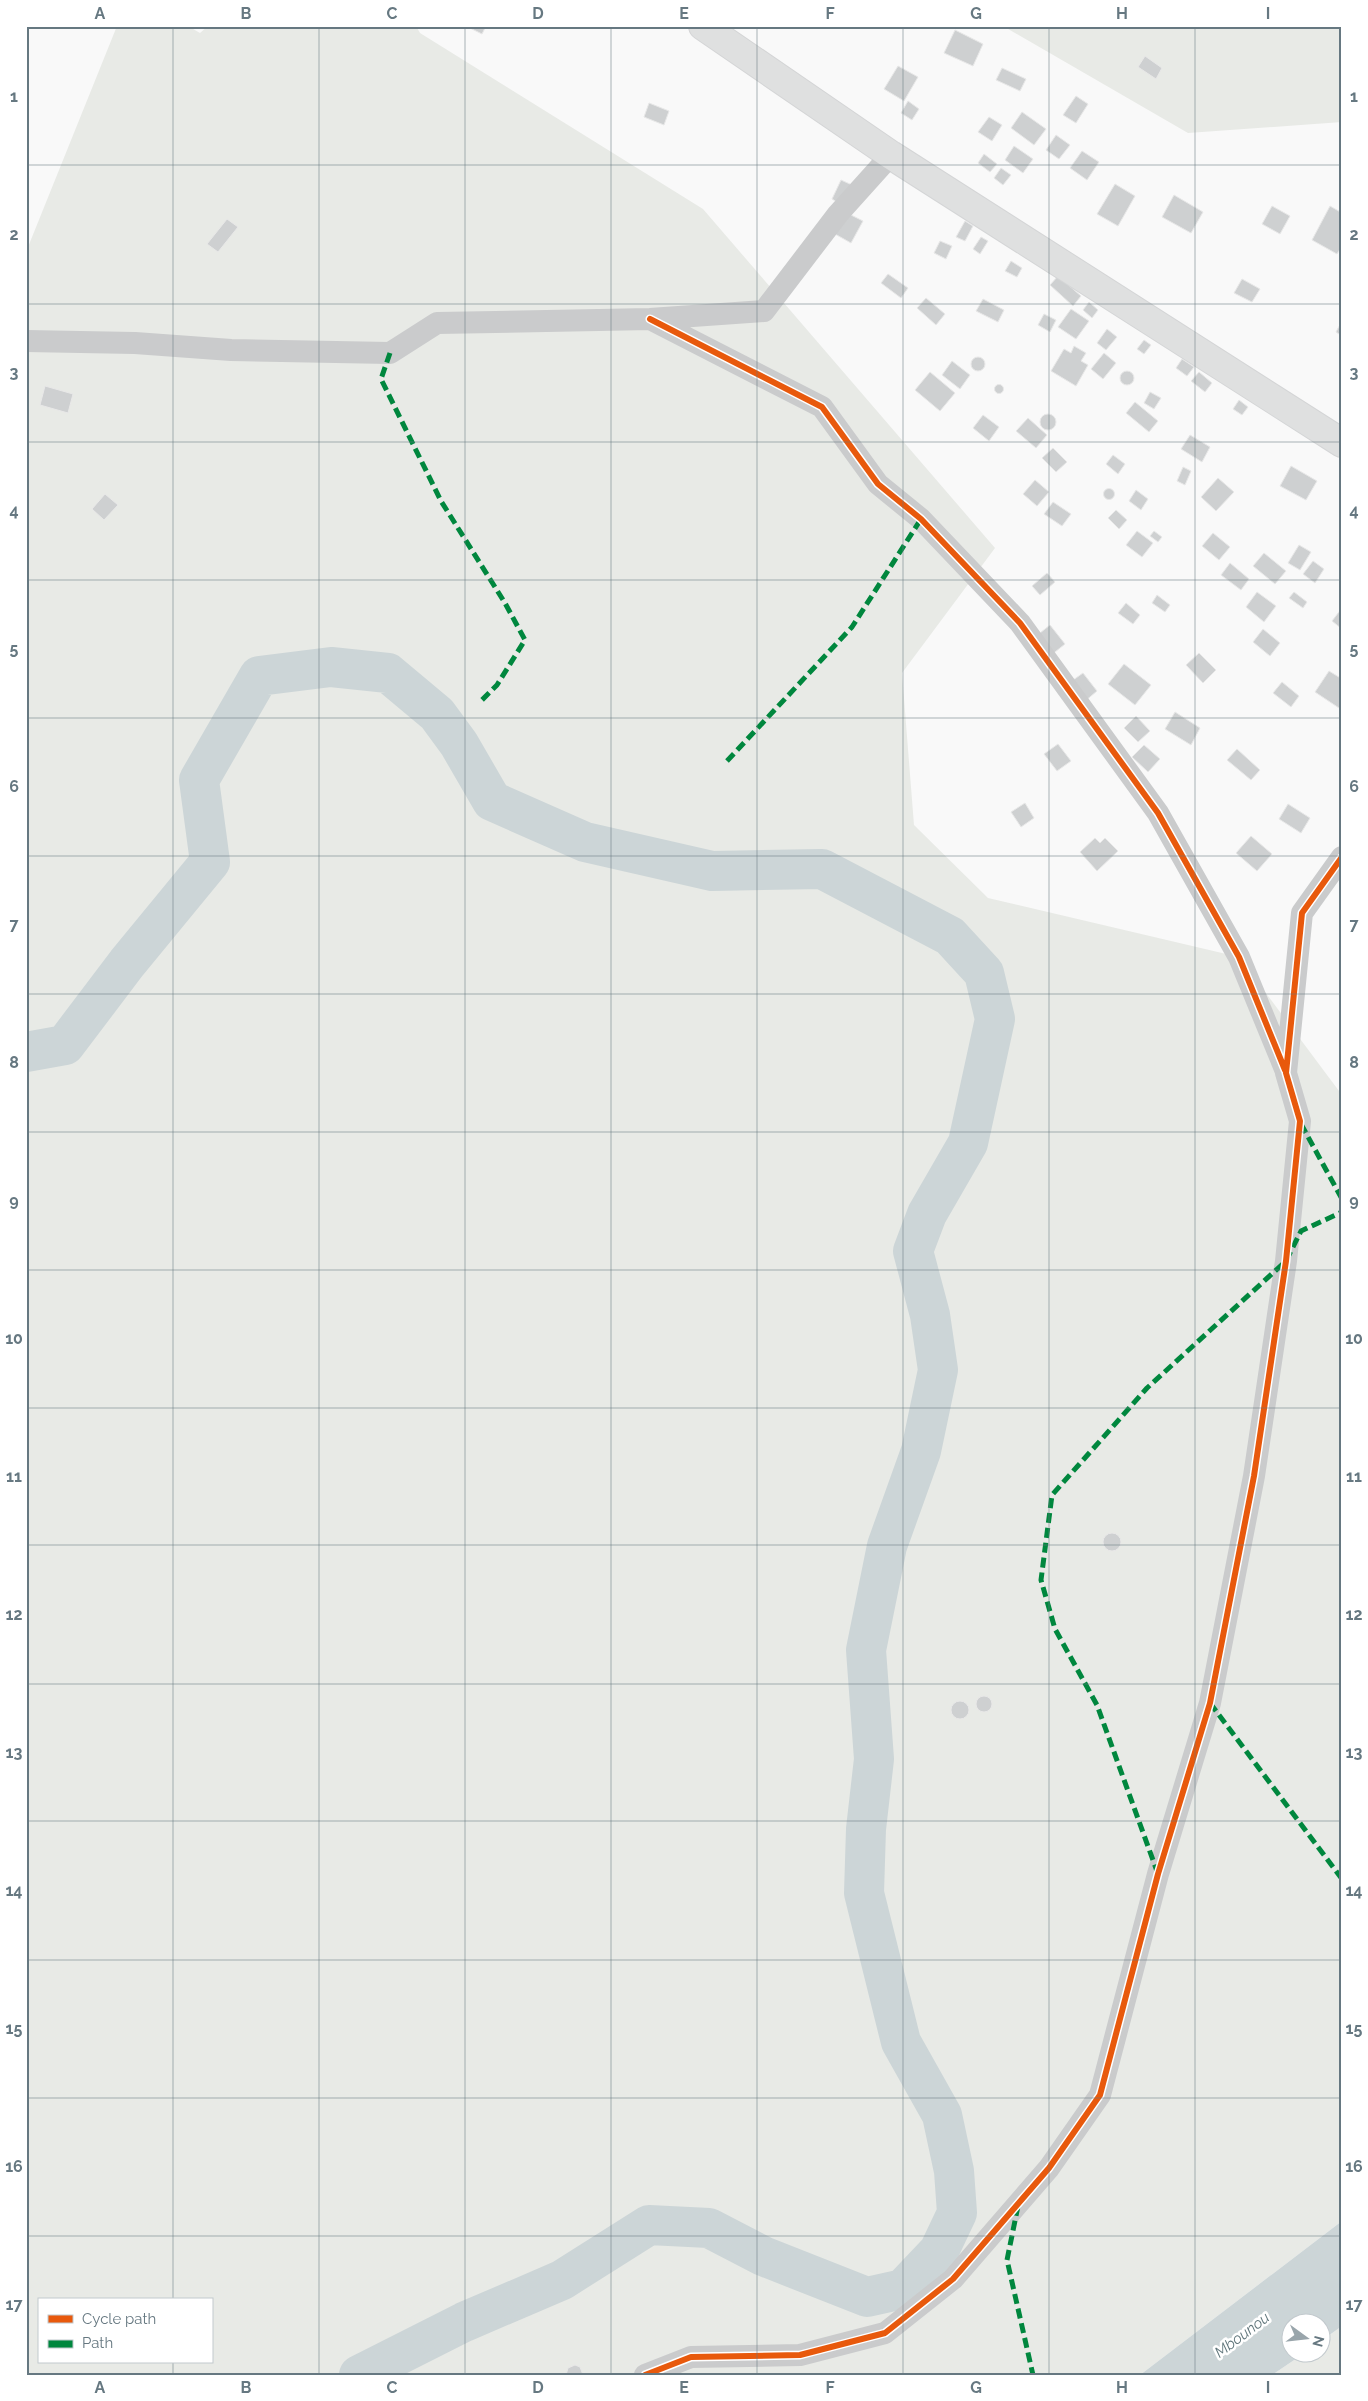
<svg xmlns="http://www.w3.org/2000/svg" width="1368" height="2401" viewBox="0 0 1368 2401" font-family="Raleway,sans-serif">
	<rect width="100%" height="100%" fill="#f9f9f9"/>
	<path fill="#e8eae6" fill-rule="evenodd" d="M117 26H188L200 33 208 26H416L420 33 703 209 995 548 902 673 914 825 988 898 1239 957 1342 1095V2221L1140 2375H26V252ZM39 2300H211V2362H39Z
		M1003 26H1342V122L1188 133Z
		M1342 2326V2375H1272L1303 2354H1320L1321 2341Z"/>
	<path fill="#ccd5d7" d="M1342 2221V2326L1321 2341 1320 2324H1290V2354H1303L1272 2375H1140Z"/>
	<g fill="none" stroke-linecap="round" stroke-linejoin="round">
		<path stroke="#ccd5d7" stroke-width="40" d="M26 1052 65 1045 127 963 210 862 199 780 259 676 331 667 388 673 437 714 459 744 492 801 585 842 712 871 822 869 950 936 984 973 995 1019 968 1143 927 1214 913 1251 930 1315 938 1370 921 1451 887 1546 866 1650 874 1759 866 1829 864 1893 901 2042 942 2115 954 2171 957 2213 939 2251 903 2289 867 2297 763 2256 709 2228 649 2225 562 2280 464 2322 359 2375"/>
	</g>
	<path fill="#ced0d1" stroke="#e8e8e8" d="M466 26H486L482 34Z
		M955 30 983 44 973 66 944 53Z
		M1145 56 1162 68 1156 79 1138 67Z
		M898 66 918 77 904 101 884 89Z
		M1002 68 1026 79 1020 91 996 80Z
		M1076 96 1088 104 1076 123 1063 115Z
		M908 101 919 109 912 120 901 113Z
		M649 103 669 111 664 125 644 117Z
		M1022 112 1046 129 1034 145 1011 128Z
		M989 117 1002 125 992 141 978 132Z
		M1056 135 1070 145 1059 159 1046 150Z
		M1014 146 1033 159 1023 173 1005 160Z
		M1082 151 1099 162 1087 180 1070 168Z
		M984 154 997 164 990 172 978 163Z
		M1001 168 1011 175 1003 185 994 178Z
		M841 180 852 185 842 205 832 199Z
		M1115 184 1135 196 1118 226 1097 214Z
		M1174 195 1203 212 1191 233 1162 217Z
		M1272 206 1290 216 1280 234 1262 224Z
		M1330 206 1342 213V246L1337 254 1312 240Z
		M847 213 863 221 851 243 835 234Z
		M227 219 238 227 218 252 207 244Z
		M965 221 973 226 965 241 956 237Z
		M981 237 988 241 980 254 973 249Z
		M940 241 952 246 946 259 934 253Z
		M1011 261 1022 268 1017 277 1005 271Z
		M888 274 908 288 901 298 881 283Z
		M1058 276 1081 296 1073 306 1050 285Z
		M1242 279 1260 289 1252 302 1234 293Z
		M926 298 945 314 936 325 917 308Z
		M983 299 1004 310 998 322 976 311Z
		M1089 302 1098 310 1092 318 1083 310Z
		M1071 309 1089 321 1076 339 1058 327Z
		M1044 314 1056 320 1050 332 1038 325Z
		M1342 321V336L1336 332Z
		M1107 329 1117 337 1106 350 1097 343Z
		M1144 340 1151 345 1144 354 1137 349Z
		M1074 346 1086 353 1081 361 1088 365 1076 386 1051 371 1064 349 1071 353Z
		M1104 353 1116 363 1103 379 1091 369Z
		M971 364a7 7 0 1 1 14 0a7 7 0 1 1-14 0Z
		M1182 359 1194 367 1187 376 1176 368Z
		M952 361 970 375 960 389 942 375Z
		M1120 378a7 7 0 1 1 14 0a7 7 0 1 1-14 0Z
		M930 372 955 393 940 411 915 390Z
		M1199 372 1212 383 1205 392 1191 381Z
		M994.5 389a4.5 4.5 0 1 1 9 0a4.5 4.5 0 1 1-9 0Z
		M45 386 73 394 68 413 40 405Z
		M1150 392 1161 398 1154 409 1144 403Z
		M1239 400 1248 407 1242 415 1233 409Z
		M1135 402 1158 421 1149 432 1126 413Z
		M1040 422a8 8 0 1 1 16 0a8 8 0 1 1-16 0Z
		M983 415 999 427 989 441 973 428Z
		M1028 418 1047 435 1036 448 1016 431Z
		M1190 435 1210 447 1202 462 1181 449Z
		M1053 448 1067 462 1056 472 1042 458Z
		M1113 455 1125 464 1118 474 1106 464Z
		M1291 466 1317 481 1306 500 1280 486Z
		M1183 467 1191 471 1185 485 1177 481Z
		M1218 478 1234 492 1216 511 1201 497Z
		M1035 480 1049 492 1037 506 1023 494Z
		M1103.5 494a5.5 5.5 0 1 1 11 0a5.5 5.5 0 1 1-11 0Z
		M1136 490 1148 499 1141 510 1129 501Z
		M105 494 118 505 104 520 92 509Z
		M1053 502 1071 514 1062 526 1044 514Z
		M1116 510 1127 520 1119 529 1108 518Z
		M1137 531 1153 543 1142 557 1126 545Z
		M1154 531 1162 537 1158 542 1150 536Z
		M1213 533 1230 547 1219 560 1202 546Z
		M1299 545 1311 552 1300 570 1288 563Z
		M1264 553 1286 571 1275 584 1253 566Z
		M1313 561 1324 569 1315 583 1303 574Z
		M1230 563 1249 579 1241 590 1221 575Z
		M1047 573 1055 582 1040 595 1032 586Z
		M1257 592 1276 606 1264 622 1246 607Z
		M1294 592 1307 602 1303 608 1289 598Z
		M1157 595 1170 605 1165 612 1152 603Z
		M1126 603 1140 615 1133 624 1118 613Z
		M1342 608V629L1332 621Z
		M1050 625 1065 644 1050 656 1035 637Z
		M1263 629 1280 643 1270 656 1253 642Z
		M1199 653 1216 670 1203 683 1186 665Z
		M1124 664 1151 685 1135 705 1108 684Z
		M1329 671 1342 679V710L1315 692Z
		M1083 673 1097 691 1084 702 1069 683Z
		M1282 682 1299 696 1291 707 1273 693Z
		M1175 712 1200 728 1191 745 1165 729Z
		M1136 716 1150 731 1138 742 1124 728Z
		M1058 744 1071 761 1057 771 1044 754Z
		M1144 745 1160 759 1148 772 1132 757Z
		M1237 749 1260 770 1251 780 1227 760Z
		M1025 803 1034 818 1021 827 1011 812Z
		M1288 804 1310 818 1301 833 1279 819Z
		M1251 836 1272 854 1257 871 1236 853Z
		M1095 838 1100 843 1105 838 1118 851 1097 871 1080 852Z
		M1103 1542a9 9 0 1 1 18 0a9 9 0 1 1-18 0Z
		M976 1704a8 8 0 1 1 16 0a8 8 0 1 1-16 0Z
		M951 1710a9 9 0 1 1 18 0a9 9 0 1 1-18 0Z
		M575 2365 580 2367 583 2375H566L568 2368Z"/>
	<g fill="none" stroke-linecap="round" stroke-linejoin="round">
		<g stroke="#d4d5d6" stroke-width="30">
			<path id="primary" d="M703 26 891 155 1342 443"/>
		</g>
		<path stroke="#cacbcc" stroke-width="22" d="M650 319 822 407 878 484 921 519 1020 623 1158 813 1239 957 1285 1069
			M26 341 135 343 231 350 390 353 437 323 650 319 764 311 838 214 891 155
			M645 2375 691 2357 800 2355 885 2333 953 2279 1049 2168 1100 2095 1158 1874 1210 1703 1254 1476 1286 1261 1300 1121 1286 1073 1302 913 1342 857"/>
		<use href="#primary" stroke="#dfe0e0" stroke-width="28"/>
		<path stroke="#00873e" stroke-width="5" stroke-dasharray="10 5" stroke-linecap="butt" d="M390 353 381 379 441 501 505 603 525 640 497 685 481 701
			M727 761 852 627 921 519
			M1301 1124 1342 1199
			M1210 1703 1342 1879
			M1158 1874 1097 1705 1055 1629 1041 1580 1052 1495 1147 1388 1286 1261 1301 1231 1342 1212
			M1018 2206 1007 2260 1033 2375"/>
		<g stroke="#fff" stroke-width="9">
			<path id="cycleway" d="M650 319 822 407 878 484 921 519 1020 623 1158 813 1239 957 1285 1070
				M645 2375 691 2357 800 2355 885 2333 953 2279 1049 2168 1100 2095 1158 1874 1210 1703 1254 1476 1286 1261 1300 1121 1286 1073 1302 913 1342 857"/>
		</g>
		<use href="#cycleway" stroke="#e8590c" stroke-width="6"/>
	</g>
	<path fill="none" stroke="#667881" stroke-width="1" stroke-opacity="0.55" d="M173 26V2300M319 26V2375M465 26V2375M611 26V2375M757 26V2375M903 26V2375M1049 26V2375M1195 26V2375M26 165H1342M26 304H1342M26 442H1342M26 580H1342M26 718H1342M26 856H1342M26 994H1342M26 1132H1342M26 1270H1342M26 1408H1342M26 1545H1342M26 1684H1342M26 1821H1342M26 1960H1342M26 2098H1342M26 2236H1342M173 2362V2375"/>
	<g text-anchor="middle" stroke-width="5" stroke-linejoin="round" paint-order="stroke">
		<g font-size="15" font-style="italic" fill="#60767b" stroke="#fff">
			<text transform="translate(1242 2335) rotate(-37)" y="5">Mbounou</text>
		</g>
	</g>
	<rect width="1368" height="2401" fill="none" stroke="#ffffff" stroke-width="55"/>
	<rect x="38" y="2298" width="175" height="65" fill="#ffffff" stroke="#c2c9cd"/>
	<rect x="48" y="2315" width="25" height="8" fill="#e8590c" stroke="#c2c9cd"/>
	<text x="82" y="2324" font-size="15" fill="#667881">Cycle path</text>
	<rect x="48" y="2340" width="25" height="8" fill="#00873e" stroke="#c2c9cd"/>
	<text x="82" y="2348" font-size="15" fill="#667881">Path</text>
	<g transform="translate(1306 2338) rotate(105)"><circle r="24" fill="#ffffff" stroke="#c2c9cd"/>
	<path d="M0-4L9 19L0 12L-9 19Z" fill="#99a5ab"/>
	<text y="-8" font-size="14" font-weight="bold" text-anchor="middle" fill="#667881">N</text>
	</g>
	<rect x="28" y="28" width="1312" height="2346" fill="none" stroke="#667881" stroke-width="2"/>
	<g font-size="16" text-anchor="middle" font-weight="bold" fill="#667881">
		<text x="100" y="19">A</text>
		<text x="246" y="19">B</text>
		<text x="392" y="19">C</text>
		<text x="538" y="19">D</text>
		<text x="684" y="19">E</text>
		<text x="830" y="19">F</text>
		<text x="976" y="19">G</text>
		<text x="1122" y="19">H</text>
		<text x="1268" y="19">I</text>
		<text x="14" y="102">1</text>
		<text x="1354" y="102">1</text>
		<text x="14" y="240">2</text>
		<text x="1354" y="240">2</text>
		<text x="14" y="378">3</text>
		<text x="1354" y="378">3</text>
		<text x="14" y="516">4</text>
		<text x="1354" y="516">4</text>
		<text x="14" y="654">5</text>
		<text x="1354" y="654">5</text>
		<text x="14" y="792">6</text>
		<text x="1354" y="792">6</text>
		<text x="14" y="930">7</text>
		<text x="1354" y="930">7</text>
		<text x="14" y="1068">8</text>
		<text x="1354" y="1068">8</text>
		<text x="14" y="1206">9</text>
		<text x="1354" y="1206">9</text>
		<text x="14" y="1344">10</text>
		<text x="1354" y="1344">10</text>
		<text x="14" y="1482">11</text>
		<text x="1354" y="1482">11</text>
		<text x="14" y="1620">12</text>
		<text x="1354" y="1620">12</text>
		<text x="14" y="1758">13</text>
		<text x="1354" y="1758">13</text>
		<text x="14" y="1896">14</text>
		<text x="1354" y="1896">14</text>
		<text x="14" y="2034">15</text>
		<text x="1354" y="2034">15</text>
		<text x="14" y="2172">16</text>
		<text x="1354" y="2172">16</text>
		<text x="14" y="2310">17</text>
		<text x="1354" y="2310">17</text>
		<text x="100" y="2393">A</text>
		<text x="246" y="2393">B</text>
		<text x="392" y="2393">C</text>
		<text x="538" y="2393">D</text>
		<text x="684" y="2393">E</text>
		<text x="830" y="2393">F</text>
		<text x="976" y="2393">G</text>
		<text x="1122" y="2393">H</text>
		<text x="1268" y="2393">I</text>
	</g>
</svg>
